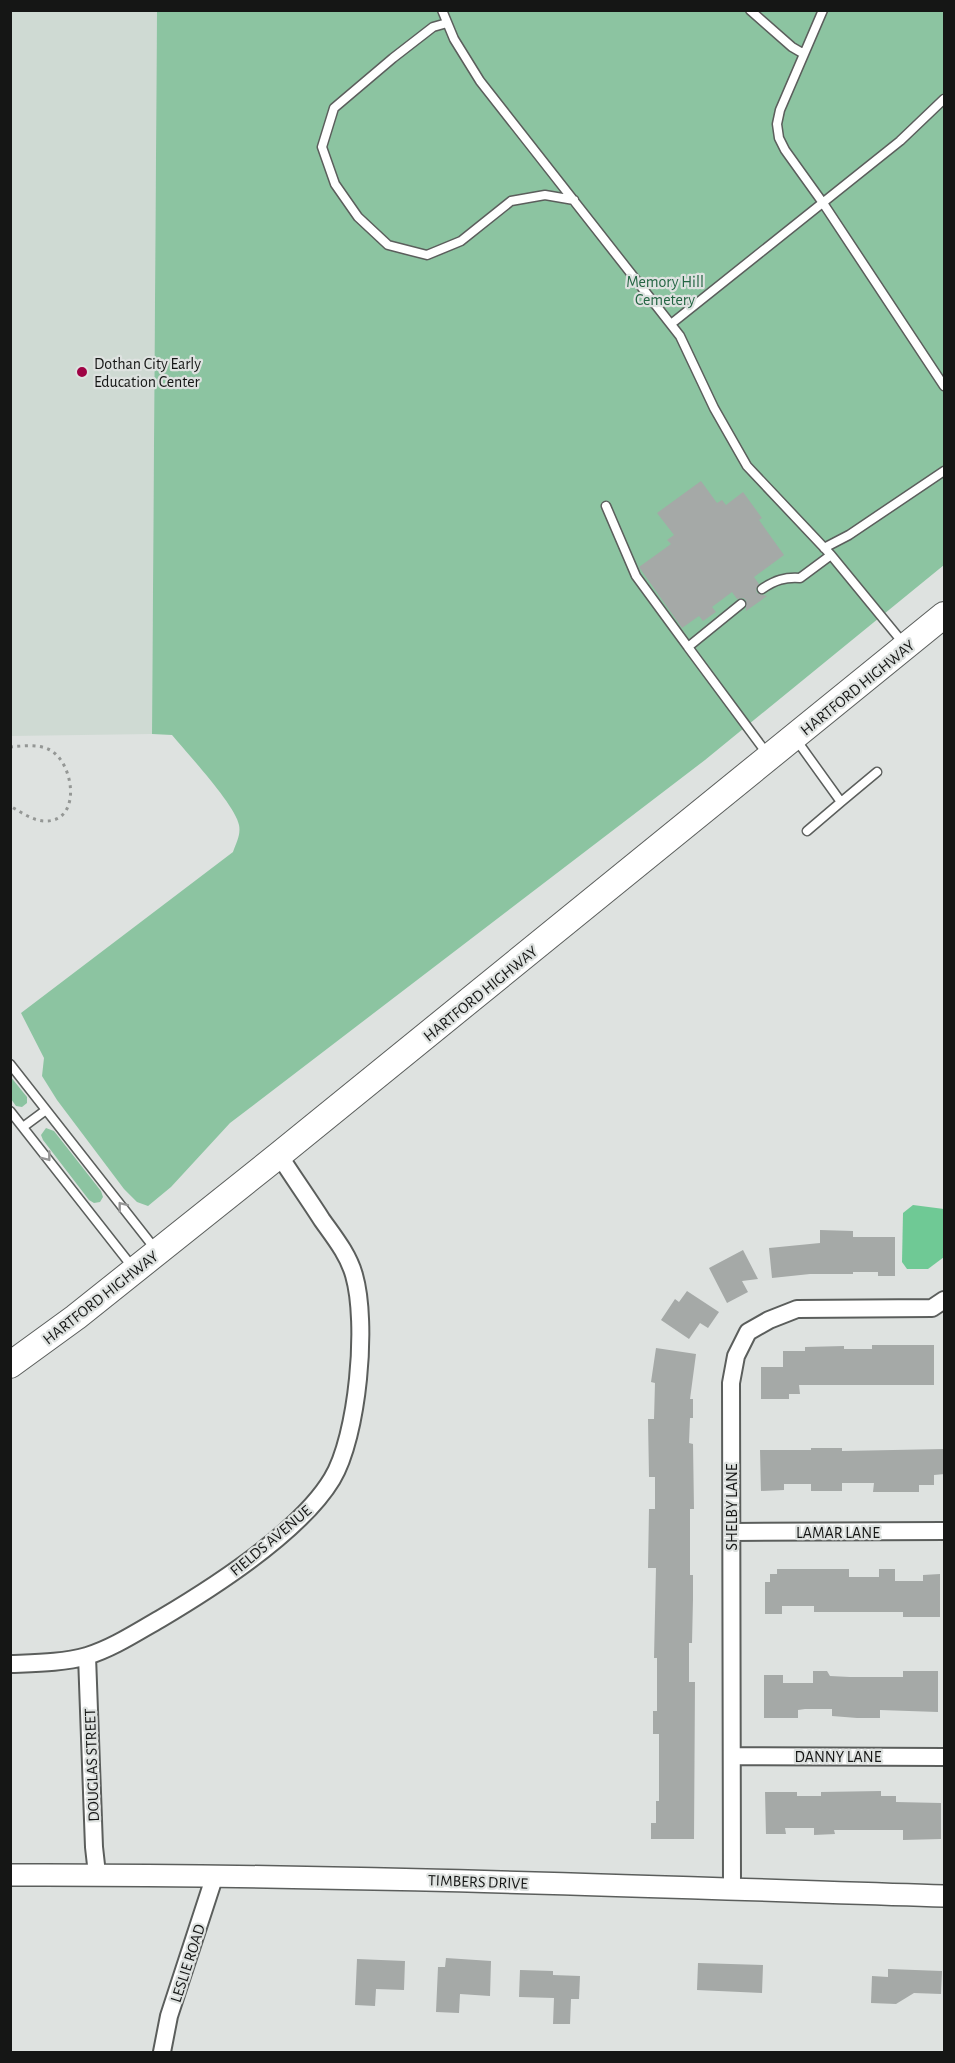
<svg xmlns="http://www.w3.org/2000/svg" width="955" height="2063" viewBox="0 0 955 2063" font-family="'Alegreya Sans',sans-serif">
	<rect width="100%" height="100%" fill="#dee2e0"/>
	<path fill="#cfdad3" d="M10 11H157L152 734 11 736Z"/>
	<path fill="#8cc4a1" d="M157 11H944V565L705 760 230 1123 171 1187 148 1206 137 1202 124 1189 57 1100 42 1076 44 1058 21 1013 233 852C236 843 241 835 239 825 236 806 187 753 172 735L152 734Z
		M10 1076 27 1097V1103L22 1107 16 1106 11 1099Z
		M46 1128 54 1131 101 1191 103 1197 100 1202 94 1203 89 1200 43 1140 41 1135Z"/>
	<path fill="#6fc995" d="M913 1205 944 1209V1257L928 1269H907L902 1262 903 1213Z"/>
	<path fill="#a5a9a7" d="M701 481 717 503 722 500 726 505 743 492 762 518 759 520 784 555 754 577 759 584 756 589 757 593 767 596 746 611V600L743 598 737 599 732 592 712 607 716 612 703 621 699 616 682 628 639 567 671 544 667 540 674 535 657 513Z
		M820 1230 853 1231V1237H895V1276H878V1272H853V1274H810L772 1278 769 1248 820 1243Z
		M743 1250 758 1279 742 1281 748 1292 727 1303 709 1268Z
		M687 1291 719 1312 708 1328 700 1323 689 1339 661 1320 675 1299 679 1302Z
		M872 1345H934V1385H799L800 1394H789V1399H761V1367H783V1351H805V1347L844 1346V1349H872Z
		M656 1348 696 1354 690 1399H693V1418H690L689 1443 693 1444 694 1509H690V1575H693V1599L692 1643H689V1682H695L694 1839H651V1823H656V1801H659V1734H653V1711H657V1658H654L656 1568H648L649 1509H655V1477H649L648 1419H654L655 1383 651 1382Z
		M811 1448H842V1451L945 1449V1474L934 1475V1485H919V1492H873L874 1483H842V1491H811V1484H784V1490L761 1491 760 1450H811Z
		M777 1569H849V1577H879V1569H895V1581H923V1575L940 1574V1617H903V1612H814V1606H782V1614H765V1582H770V1574H777Z
		M813 1671H827L830 1676 850 1677H903V1671H938V1712L880 1710V1718H857L832 1716V1709H805L798 1710V1718H764V1675H783V1683H813Z
		M881 1791V1796H896V1802L941 1803V1839L903 1840V1830H834L835 1834 814 1835V1828H785L786 1834H766L765 1792H797V1796H821V1792Z
		M446 1958 491 1961 490 1996 460 1994 459 2013 436 2012 438 1967H445Z
		M357 1959 405 1961 404 1990 376 1989 375 2006 355 2005Z
		M698 1963 763 1965 762 1993 697 1990Z
		M888 1969 942 1971 941 1994 914 1993 896 2004 871 2003 872 1976 888 1977Z
		M520 1970 553 1971V1975L580 1976 579 1999H571L570 2024H553L554 1998 519 1997Z"/>
	<g fill="none" stroke-linecap="round" stroke-linejoin="round">
		<g stroke="#5b5e5c" stroke-width="11">
			<path id="service" d="M442 10 454 39 480 81 680 336 714 408 747 466 831 555
				M750 10 792 47 804 54
				M823 10 780 110 777 124 779 138 785 150 823 203 944 386
				M447 23 433 27 393 58 334 108 322 147 335 184 358 217 388 245 427 255 461 241 511 201 545 195 574 200
				M671 324 900 141 944 99
				M606 506 636 576 688 647
				M824 548 849 535 944 471
				M762 589C775 580 785 577 800 578L831 555 904 644
				M741 604 688 647 768 755
				M795 738 841 802 877 772
				M807 831 841 802
				M10 1064 156 1250
				M10 1111 134 1269
				M23 1127 46 1110"/>
		</g>
		<g stroke="#5b5e5c" stroke-width="20">
			<path id="minor" d="M732 1532 944 1531
				M87 1656 94 1847 97 1874
				M10 1664C36 1663 63 1663 87 1656 113 1648 137 1632 160 1619 214 1587 300 1532 332 1479 358 1436 368 1323 354 1275 348 1254 334 1237 322 1220 308 1198 293 1177 279 1155
				M732 1756 944 1757
				M732 1889 731 1383 736 1356 748 1332 769 1320 797 1309 932 1308 944 1300
				M162 2052 169 2016 215 1875"/>
		</g>
		<g stroke="#5b5e5c" stroke-width="24">
			<path id="tertiary" d="M10 1875C322 1874 633 1886 944 1896"/>
		</g>
		<g stroke="#5b5e5c" stroke-width="28">
			<path id="primary" d="M10 1365 76 1317 279 1155 944 615"/>
		</g>
		<path stroke="#949795" stroke-width="3" stroke-dasharray="3 4.5" stroke-linecap="butt" d="M10 747C22 746 37 744 48 749 74 760 83 822 45 821 33 821 21 812 10 806"/>
		<use href="#service" stroke="#fff" stroke-width="8"/>
		<use href="#minor" stroke="#fff" stroke-width="16"/>
		<use href="#tertiary" stroke="#fff" stroke-width="21"/>
		<use href="#primary" stroke="#fff" stroke-width="26"/>
	</g>
	<defs><path id="oneway-chevron" d="M-2-3.5L2.5 0L-2 3.5" fill="none" stroke-width="1.6" stroke-linecap="round" stroke-linejoin="round" transform="scale(1.5)"/></defs>
	<g stroke="#969696">
		<use href="#oneway-chevron" transform="translate(47 1157) rotate(52)"/>
		<use href="#oneway-chevron" transform="translate(122 1206) rotate(-128)"/>
	</g>
	<circle fill="#9f0244" stroke="#dee2e0" stroke-width="2" cx="82" cy="372" r="6"/>
	<g text-anchor="middle" stroke-width="4.5" stroke-linejoin="round" paint-order="stroke">
		<g font-size="16" fill="#246543" stroke="#dee2e0">
			<text x="665" y="287">Memory Hill<tspan x="665" dy="18">Cemetery</tspan></text>
		</g>
		<g font-size="16" fill="#151615" stroke="#dee2e0" text-anchor="start">
			<text x="94" y="369">Dothan City Early<tspan x="94" dy="18">Education Center</tspan></text>
		</g>
		<g font-size="16" fill="#151615" stroke="#dee2e0">
			<text transform="translate(857 687) rotate(-39)" y="6">HARTFORD HIGHWAY</text>
			<text transform="translate(480 993) rotate(-39)" y="6">HARTFORD HIGHWAY</text>
			<text transform="translate(100 1297) rotate(-38)" y="6">HARTFORD HIGHWAY</text>
			<text transform="translate(731 1507) rotate(-90)" y="6">SHELBY LANE</text>
			<text x="838" y="1538">LAMAR LANE</text>
			<text transform="translate(270 1540) rotate(-40)" y="6">FIELDS AVENUE</text>
			<text x="838" y="1762">DANNY LANE</text>
			<text transform="translate(91 1765) rotate(-92)" y="6">DOUGLAS STREET</text>
			<text transform="translate(478 1881) rotate(2)" y="6">TIMBERS DRIVE</text>
			<text transform="translate(187 1963) rotate(-72)" y="6">LESLIE ROAD</text>
		</g>
	</g>
	<rect width="955" height="2063" fill="none" stroke="#151615" stroke-width="24"/>
</svg>
